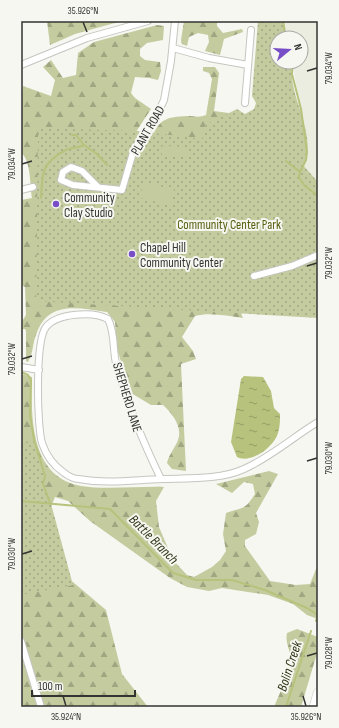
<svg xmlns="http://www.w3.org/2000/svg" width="339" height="728" viewBox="0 0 339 728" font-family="'Sofia Sans Condensed',sans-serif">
	<defs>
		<pattern id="forest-firs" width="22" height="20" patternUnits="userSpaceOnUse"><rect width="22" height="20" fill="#c4cc9f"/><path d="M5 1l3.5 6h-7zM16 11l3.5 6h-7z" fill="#a0a682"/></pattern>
		<pattern id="park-dots" width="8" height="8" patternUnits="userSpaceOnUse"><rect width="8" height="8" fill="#c4cc9f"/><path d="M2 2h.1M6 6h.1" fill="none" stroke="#a0a682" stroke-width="1.8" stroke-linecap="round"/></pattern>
		<pattern id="water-ripples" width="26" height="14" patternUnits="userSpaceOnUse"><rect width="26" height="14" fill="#b7c27c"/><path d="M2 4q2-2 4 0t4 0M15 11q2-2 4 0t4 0" fill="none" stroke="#959e66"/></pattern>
	</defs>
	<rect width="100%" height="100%" fill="#f6f7f1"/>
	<path fill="#eaeddf" d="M283 21H318V182L303 165 306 160 293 62H301V38H286Z"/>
	<path fill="url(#forest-firs)" d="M47 21H122L75 34 50 45Z
		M184 21H217V26L223 33 242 29 243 32 224 39 220 55 205 51 209 42 208 35 198 33 189 37 187 46 182 44 181 40Z
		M157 25 164 26 163 40 147 43 140 49V56L145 60 160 62 161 71 158 80 149 78 135 77 131 93 135 98 151 109 132 138 238 306 243 318C227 316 210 312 195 316L182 337 193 351 196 359 181 364 186 471 172 469 167 463C169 454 175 448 178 440 183 427 172 413 163 405H151L131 393 117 349 115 322 107 312C77 308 48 300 36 335 32 345 34 351 28 362L26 361V331L25 329H21V323L26 315 25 287 21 285V200L32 198C30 187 31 159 21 153V101L23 86 51 96 55 80 43 67 51 60 63 78 76 75 78 53 94 42Z
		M203 67H215L219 73 214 111 236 114 246 153 152 137C160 119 166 117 187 116 194 116 199 118 206 115L212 79 209 73 203 71Z
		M21 374 32 377C31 417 30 477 81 486 105 490 139 486 164 487L156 501 159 527 173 560 187 575 194 577 212 567 220 560 226 551 223 534 226 513C243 507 244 511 255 494L253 484 244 482 232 493 216 484 269 471 278 474 256 513 259 522 256 534 245 540V546L270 581 296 585 310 584 318 564V619L307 615 293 604 268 595 222 588 209 591 187 587 170 578 90 521 68 501 55 497 49 512 67 577 106 610 122 674 148 707H21V392L22 389Z
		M297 629 318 637V650L301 707H274C280 692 290 674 290 657 290 648 285 643 287 633Z"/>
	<path fill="url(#park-dots)" d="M258 21H283L286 38H277V62H293C293 66 291 70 292 74 292 102 318 138 303 165L318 182V318L36 301 38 128 139 131 202 139 205 125 237 109 245 114 254 109 256 103 252 96Z
		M21 439 23 444 34 441 73 585 21 595Z"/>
	<path fill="#c4cc9f" d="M162 146 188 147 187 157 162 156Z
		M143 183 174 189 170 205 140 198Z"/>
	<path fill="url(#water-ripples)" d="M244 376 263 377 271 391 274 408 280 414C280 420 280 427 278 433 274 447 251 464 237 457L231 442 241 379Z"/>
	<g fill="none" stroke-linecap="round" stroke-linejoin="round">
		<path stroke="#b7c27c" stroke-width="2" d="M283 21 286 38
			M293 62 292 74 301 109 307 152 306 160 300 172 299 178 305 186 318 196
			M72 135H76L84 145
			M286 161 300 172
			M41 198C42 173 42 162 66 150 71 147 78 148 84 145L97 154 107 165
			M21 372 28 375 31 380 30 415 34 440 45 476 43 484 50 503
			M21 501 110 509 173 573 196 580H232L265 590 307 608 318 615
			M316 621 318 615
			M286 707 311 631"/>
		<g stroke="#c5c6c1" stroke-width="8">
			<path id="street" d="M173 48 209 58 248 65
				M21 65 87 38 148 21
				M245 103 251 30
				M98 187 82 171 71 167 63 172 61 180 73 185 122 190 134 149 154 121 164 100 171 61 175 21
				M21 190 33 187
				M254 276 292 266 318 255
				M21 367 39 370
				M161 479C143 442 128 406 117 367 112 352 116 335 108 319 93 311 57 313 46 327 35 341 37 426 42 443 46 455 53 465 63 472 68 476 73 479 79 479 106 484 133 480 161 479 187 478 220 480 244 469 271 457 293 437 318 422
				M21 641 41 707"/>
		</g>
		<g stroke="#c5c6c1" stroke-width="10">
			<path id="secondary" d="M314 707 318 693"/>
		</g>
		<use href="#street" stroke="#fff" stroke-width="6"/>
		<use href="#secondary" stroke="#fff" stroke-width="9"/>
	</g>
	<path fill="none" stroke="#333432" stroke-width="1.5" d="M83 22 87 32M307 71 317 68M22 164 32 161M307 266 317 263M22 359 32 356M307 461 317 458M22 554 32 551M307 656 317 653M63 696 66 706M303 696 306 706"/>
	<g fill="#784ec7" stroke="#f6f7f1" stroke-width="1.5">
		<circle cx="56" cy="204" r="4"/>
		<circle cx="132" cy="254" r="4"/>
	</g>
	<g text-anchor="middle" stroke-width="4" stroke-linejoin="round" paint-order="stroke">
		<g font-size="13" fill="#333432" stroke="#f6f7f1">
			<text transform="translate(147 130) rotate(-60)" y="5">PLANT ROAD</text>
			<text transform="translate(128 397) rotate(73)" y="5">SHEPHERD LANE</text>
		</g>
		<g font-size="13" fill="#333432" stroke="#f6f7f1" text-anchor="start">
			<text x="64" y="202">Community<tspan x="64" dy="15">Clay Studio</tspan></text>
			<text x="140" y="252">Chapel Hill<tspan x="140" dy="15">Community Center</tspan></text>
		</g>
		<g font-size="13" fill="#555e0d" stroke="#f6f7f1">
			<text x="229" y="229">Community Center Park</text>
		</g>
		<g font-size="14" font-style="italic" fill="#2c3112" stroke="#f6f7f1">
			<text transform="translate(154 539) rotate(45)" y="5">Battle Branch</text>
			<text transform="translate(289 666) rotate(-72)" y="5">Bolin Creek</text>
		</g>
	</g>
	<rect width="339" height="728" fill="none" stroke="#f6f7f1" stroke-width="44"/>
	<g transform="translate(289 50) rotate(72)"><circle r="19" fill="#f6f7f1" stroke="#a8a9a5"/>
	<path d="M0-3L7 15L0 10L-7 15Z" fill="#784ec7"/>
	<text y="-6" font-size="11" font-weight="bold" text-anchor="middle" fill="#333432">N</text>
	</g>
	<path d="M32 690v6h103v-6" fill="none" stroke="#333432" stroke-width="2"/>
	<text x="38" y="690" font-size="12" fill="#333432" stroke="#f6f7f1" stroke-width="3" paint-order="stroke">100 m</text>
	<rect x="22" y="22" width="295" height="684" fill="none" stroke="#333432" stroke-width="1.5"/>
	<g font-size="10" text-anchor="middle" fill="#333432">
		<text x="83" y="14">35.926°N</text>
		<text transform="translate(328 68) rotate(-90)" y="4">79.034°W</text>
		<text transform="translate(11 164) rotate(-90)" y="4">79.034°W</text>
		<text transform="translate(328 263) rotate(-90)" y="4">79.032°W</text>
		<text transform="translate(11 359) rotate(-90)" y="4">79.032°W</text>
		<text transform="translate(328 458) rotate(-90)" y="4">79.030°W</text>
		<text transform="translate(11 554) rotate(-90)" y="4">79.030°W</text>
		<text transform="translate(328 653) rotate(-90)" y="4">79.028°W</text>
		<text x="66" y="720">35.924°N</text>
		<text x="306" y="720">35.926°N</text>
	</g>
</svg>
